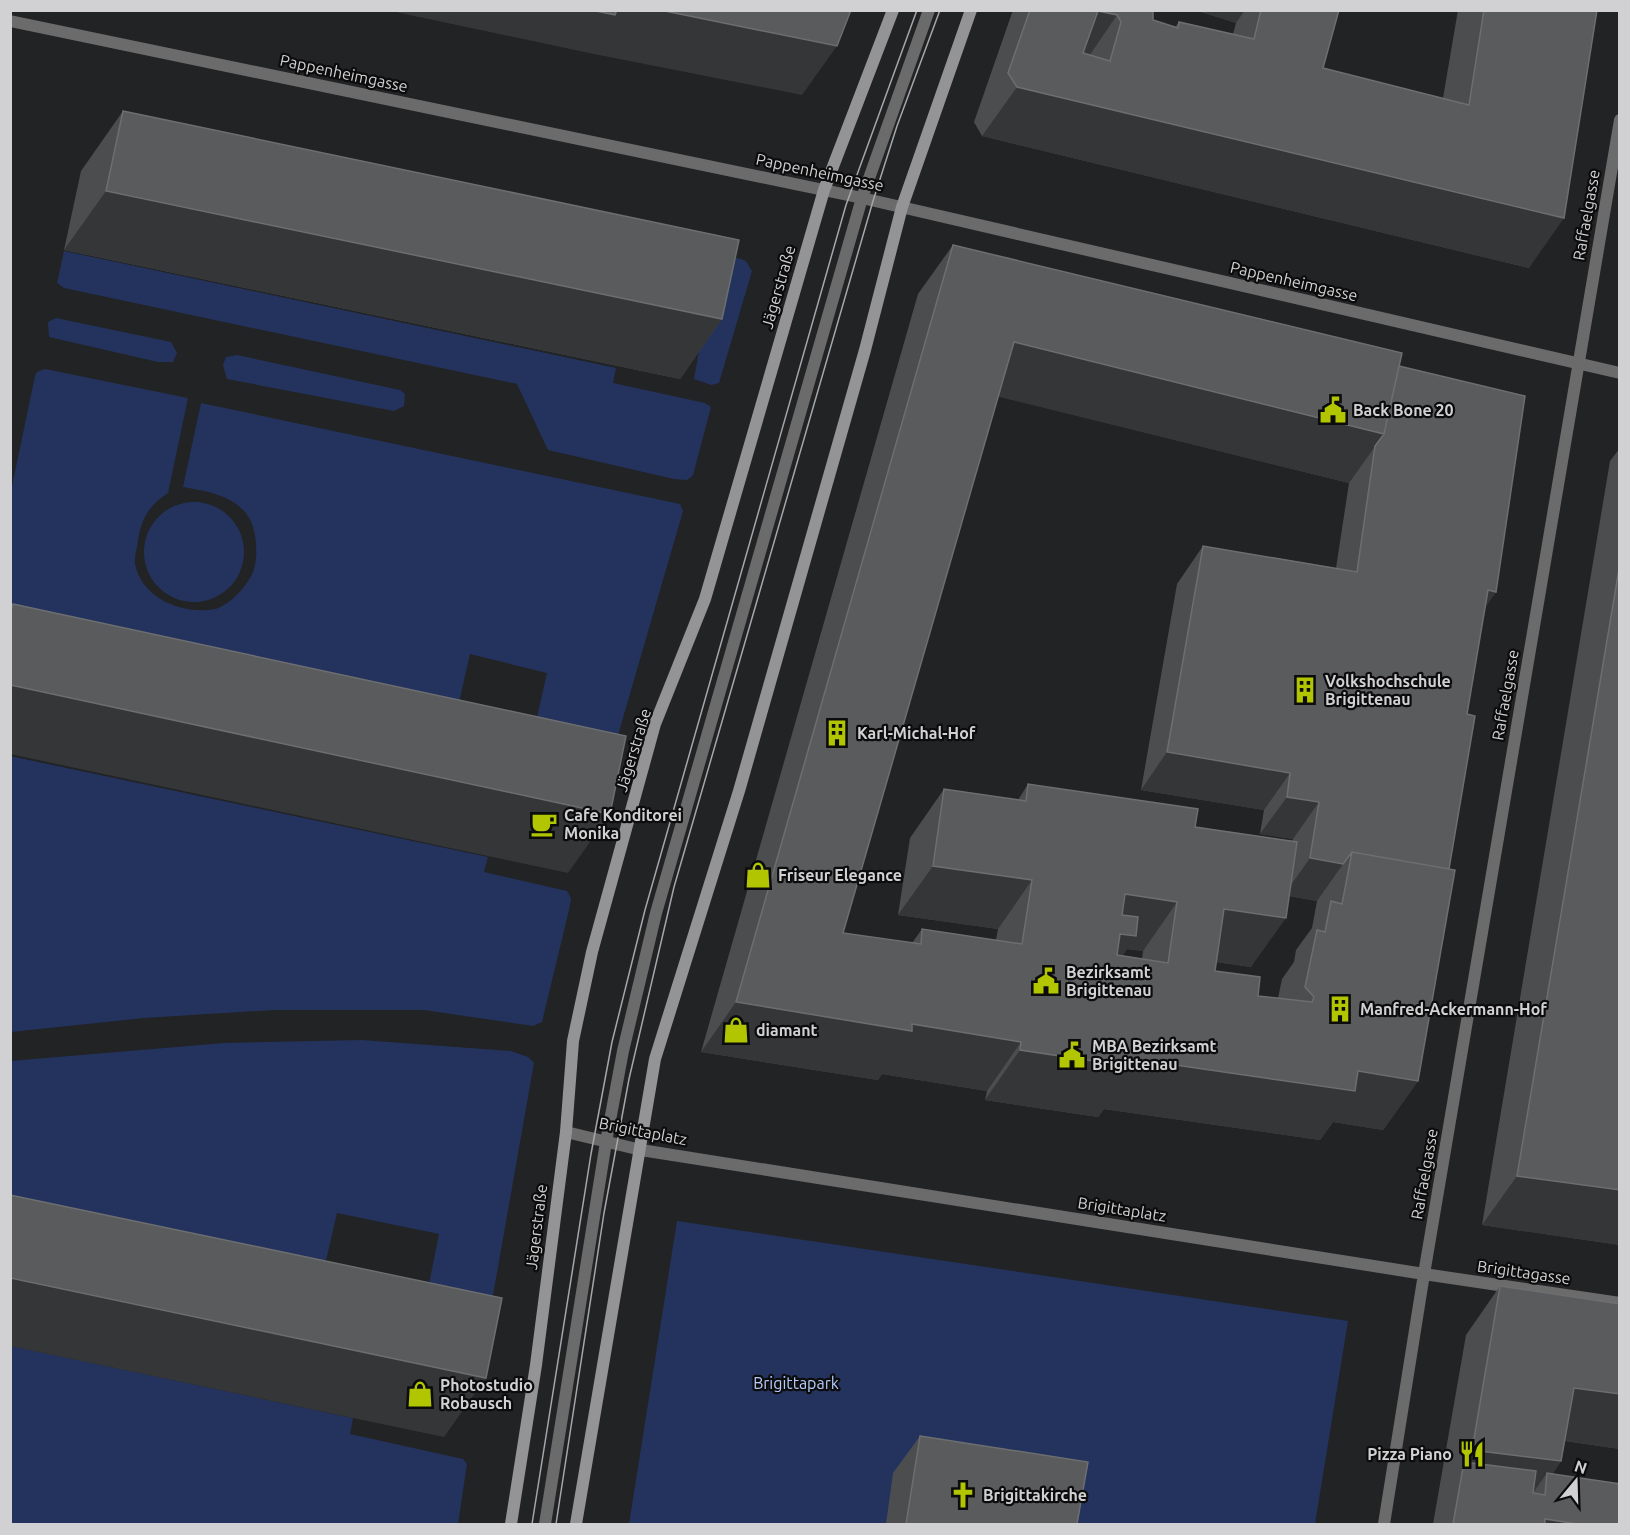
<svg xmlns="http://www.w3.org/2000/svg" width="1630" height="1535" viewBox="0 0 1630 1535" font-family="Ubuntu,sans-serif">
	<rect width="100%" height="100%" fill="#222325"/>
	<path fill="#24335d" d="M650 240 741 259 746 261 752 271 719 383 711 385 694 379 703 328Z
		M64 251 616 368 613 383 705 403 711 407 693 475 687 480 674 479 548 450 517 384 64 288 57 283Z
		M56 318 171 342 177 353 173 362H158L49 337 48 322Z
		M237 355 400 390 405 394 404 406 394 411 227 379 223 365 226 357Z
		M45 369 188 398 168 493C149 505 141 519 138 541 137 548 134 558 135 564 142 599 183 615 215 609 229 606 248 585 253 572 257 561 257 548 255 536 250 499 214 492 183 487L201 403 680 504 683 511 607 773 533 735 547 673 470 654 455 720 11 654V491L35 376 37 372Z
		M144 552a50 50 0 1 1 100 0a50 50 0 1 1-100 0Z
		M10 756 488 857 484 872 567 891 571 898 569 910 542 1022 533 1026 424 1010H274L144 1018 11 1032Z
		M362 1040 511 1051 528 1057 534 1063 486 1335 428 1289 439 1234 337 1213 324 1269 11 1247 10 1061 224 1043Z
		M677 1221 1348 1321 1315 1524H629Z
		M11 1346 353 1418 350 1434 463 1459 467 1464 458 1524H11Z"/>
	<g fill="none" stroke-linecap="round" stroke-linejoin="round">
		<path stroke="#6b6b6c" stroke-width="12" d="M545 1524 606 1142 623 1051 656 913 862 198 929 10"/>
		<path stroke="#6b6b6c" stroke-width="12" d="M10 21 862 198 1620 373
			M566 1132 641 1150 1424 1274 1620 1303
			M1384 1524 1424 1274 1620 120"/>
		<path stroke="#949496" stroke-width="12" d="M511 1524 536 1365 566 1132 573 1041 592 952 655 724 705 599 824 190 893 10
			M576 1524 655 1059 739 791 865 350 902 207 971 10"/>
		<path stroke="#a6a7a9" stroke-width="1.5" d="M532 1524 591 1154 612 1042 645 910 846 205 917 10
			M556 1524 604 1213 629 1079 674 887 873 201 897 126 940 10"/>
	</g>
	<path fill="#4c4d4f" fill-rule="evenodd" d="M1013 10H1153V20L1175 27 1179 22 1233 34 1236 23 1195 10H1339L1323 68 1443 98 1458 10H1597L1529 268 982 136 974 122Z
		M123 111 722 319 680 379 64 250 81 171Z
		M953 245 1399 366 1496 592 1485 607 1467 714 1449 869 1418 1081 1383 1130 1333 1122 1320 1140 1104 1109 1098 1117 985 1100 987 1091 882 1074 878 1080 701 1052 918 294ZM998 396 1349 483 1336 568 1203 546 1177 584 1141 790 1264 810 1260 834 1293 839 1292 841 1195 827 1028 784 1018 800 944 789 910 838 898 915 998 929 996 940 922 929 912 943 843 933ZM1289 896 1317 901 1312 928 1296 950 1294 962 1282 979 1278 998 1258 996 1215 971 1216 962 1251 967ZM1127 949 1143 951 1142 959 1122 956Z
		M1620 448V1245L1482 1225 1610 461Z
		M1500 1286 1620 1304V1449L1565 1441 1561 1461 1553 1473 1620 1524H1433L1466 1335Z
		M920 1436 1077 1524H886L893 1473Z"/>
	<path fill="#353638" d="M386 10H591L615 15 619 10H660L837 46 802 95 589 53Z
		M1195 10H1245L1236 23Z
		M1098 11 1117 15 1083 65 1063 61Z
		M1017 87 1564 218 1529 268 982 136Z
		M106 191 722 319 680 379 64 250Z
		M1014 342 1384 434 1349 483 979 392Z
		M1488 590 1496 592 1470 629Z
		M10 685 610 814 568 873 10 754Z
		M1167 752 1290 773 1264 810 1141 790Z
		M1287 797 1319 802 1293 839 1260 834Z
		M1310 858 1343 864 1317 901 1284 895Z
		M933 866 1032 880 998 929 898 915Z
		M1125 894 1177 902 1143 951 1127 949 1101 985Z
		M1224 909 1286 918 1251 967 1190 958Z
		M736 1002 912 1024 1021 1042 987 1091 882 1074 878 1080 701 1052Z
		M1020 1050 1134 1059 1358 1071 1418 1081 1383 1130 1333 1122 1320 1140 1104 1109 1098 1117 985 1100Z
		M1517 1176 1620 1190V1245L1482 1225Z
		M10 1278 486 1378 444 1437 10 1346Z
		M1574 1388 1620 1394V1449L1539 1437Z
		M1472 1450 1561 1461 1546 1483 1547 1473 1521 1510 1464 1462Z
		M1545 1519 1577 1524H1542Z"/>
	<path fill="#5a5b5d" stroke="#6d6e70" stroke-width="1.5" fill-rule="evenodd" d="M591 10H617L615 15Z
		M660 10H851L837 46Z
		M1030 10H1153V20L1178 28 1179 22 1254 39 1261 10H1339L1323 68 1469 105 1484 10H1597L1564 218 1017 87 1008 73ZM1098 11 1117 15 1121 22 1110 61 1083 53Z
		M123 111 739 240 722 319 106 191Z
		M953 245 1402 353 1384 434 1014 342 843 933 921 944 922 929 1022 944 1032 880 933 866 944 789 1026 801 1028 784 1198 809 1195 827 1297 842 1286 918 1224 909 1215 971 1260 977 1258 996 1312 1002 1314 997 1305 987 1317 930 1325 932 1331 901 1342 904 1352 852 1455 870 1418 1081 1358 1071 1355 1091 1134 1059 1133 1067 1020 1050 1021 1042 912 1024V1031L736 1002ZM1125 894 1177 902 1168 963 1117 955 1120 934 1136 936 1138 917 1122 915Z
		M1399 366 1525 396 1496 592 1488 590 1467 714 1475 716 1449 869 1352 852 1343 864 1310 858 1319 802 1287 797 1290 773 1167 752 1203 546 1357 572 1375 446 1384 434Z
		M1620 563V1190L1517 1176Z
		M13 604 626 736 610 814 10 685V613Z
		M10 1195 502 1298 486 1378 10 1278Z
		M1500 1286 1620 1304V1394L1574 1388 1561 1461 1472 1450Z
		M920 1436 1088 1462 1077 1524H906Z
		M1464 1462 1536 1471 1533 1493 1545 1495 1547 1473 1620 1484V1524H1577L1545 1519V1524H1453Z"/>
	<defs>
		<g id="civic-bare" transform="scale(2.07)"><path d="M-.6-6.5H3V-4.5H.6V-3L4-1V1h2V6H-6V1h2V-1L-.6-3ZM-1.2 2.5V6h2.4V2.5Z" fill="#b1c500" stroke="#0c0c0d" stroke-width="2.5" paint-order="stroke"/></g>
		<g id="building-bare" transform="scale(2.07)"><path d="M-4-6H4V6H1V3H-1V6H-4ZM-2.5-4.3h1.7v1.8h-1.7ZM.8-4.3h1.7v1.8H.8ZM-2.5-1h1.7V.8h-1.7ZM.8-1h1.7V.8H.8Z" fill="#b1c500" stroke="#0c0c0d" stroke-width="2.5" paint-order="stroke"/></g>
		<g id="cafe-bare" transform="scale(2.07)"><path d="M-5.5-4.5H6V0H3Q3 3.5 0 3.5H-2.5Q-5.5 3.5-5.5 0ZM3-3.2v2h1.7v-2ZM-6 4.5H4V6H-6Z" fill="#b1c500" stroke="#0c0c0d" stroke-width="2.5" paint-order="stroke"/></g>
		<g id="shop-bare" transform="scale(2.07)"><path d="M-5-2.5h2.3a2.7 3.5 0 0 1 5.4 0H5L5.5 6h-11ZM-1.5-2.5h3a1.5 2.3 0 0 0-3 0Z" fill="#b1c500" stroke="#0c0c0d" stroke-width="2.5" paint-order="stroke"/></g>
		<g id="restaurant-bare" transform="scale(2.07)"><path d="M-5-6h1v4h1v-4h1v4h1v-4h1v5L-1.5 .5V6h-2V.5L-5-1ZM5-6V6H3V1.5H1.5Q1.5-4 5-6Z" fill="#b1c500" stroke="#0c0c0d" stroke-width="2.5" paint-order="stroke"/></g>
		<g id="church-bare" transform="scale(2.07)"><path d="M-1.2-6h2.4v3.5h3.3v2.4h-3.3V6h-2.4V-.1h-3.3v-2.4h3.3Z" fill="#b1c500" stroke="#0c0c0d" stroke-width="2.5" paint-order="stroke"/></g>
	</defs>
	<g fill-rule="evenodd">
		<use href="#civic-bare" x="1333" y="410"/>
		<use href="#building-bare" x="1305" y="690"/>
		<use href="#building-bare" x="837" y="733"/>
		<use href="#cafe-bare" x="544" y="824"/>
		<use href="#shop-bare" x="758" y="875"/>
		<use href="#civic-bare" x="1046" y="981"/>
		<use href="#building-bare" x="1340" y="1009"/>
		<use href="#shop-bare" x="736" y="1030"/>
		<use href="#civic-bare" x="1072" y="1055"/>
		<use href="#shop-bare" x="420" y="1394"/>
		<use href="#restaurant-bare" x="1472" y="1454"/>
		<use href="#church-bare" x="963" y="1495"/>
	</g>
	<g text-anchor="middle" stroke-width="4.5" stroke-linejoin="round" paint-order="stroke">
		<g font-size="16" fill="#d1d1d3" stroke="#0c0c0d">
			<text transform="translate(344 73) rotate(12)" y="6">Pappenheimgasse</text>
			<text transform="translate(820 172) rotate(12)" y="6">Pappenheimgasse</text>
			<text transform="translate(1586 215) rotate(-80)" y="6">Raffaelgasse</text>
			<text transform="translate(1294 281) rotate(13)" y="6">Pappenheimgasse</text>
			<text transform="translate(778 287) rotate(-74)" y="6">Jägerstraße</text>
			<text transform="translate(1505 695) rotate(-80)" y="6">Raffaelgasse</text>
			<text transform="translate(633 750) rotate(-73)" y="6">Jägerstraße</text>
			<text transform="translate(643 1131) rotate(11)" y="6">Brigittaplatz</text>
			<text transform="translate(1424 1174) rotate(-80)" y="6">Raffaelgasse</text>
			<text transform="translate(1122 1209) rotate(9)" y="6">Brigittaplatz</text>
			<text transform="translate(536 1227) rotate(-83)" y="6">Jägerstraße</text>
			<text transform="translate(1524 1272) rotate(8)" y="6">Brigittagasse</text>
		</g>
		<g font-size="16" font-weight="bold" fill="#d1d1d3" stroke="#0c0c0d" text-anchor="start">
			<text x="1353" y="416">Back Bone 20</text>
			<text x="1325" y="687">Volkshochschule<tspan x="1325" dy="18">Brigittenau</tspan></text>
			<text x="857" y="739">Karl-Michal-Hof</text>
			<text x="564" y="821">Cafe Konditorei<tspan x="564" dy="18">Monika</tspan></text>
			<text x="778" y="881">Friseur Elegance</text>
			<text x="1066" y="978">Bezirksamt<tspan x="1066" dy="18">Brigittenau</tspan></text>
			<text x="1360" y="1015">Manfred-Ackermann-Hof</text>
			<text x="756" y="1036">diamant</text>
			<text x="1092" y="1052">MBA Bezirksamt<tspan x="1092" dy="18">Brigittenau</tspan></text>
			<text x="440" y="1391">Photostudio<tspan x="440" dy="18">Robausch</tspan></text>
			<text x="1452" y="1460" text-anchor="end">Pizza Piano</text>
			<text x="983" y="1501">Brigittakirche</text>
		</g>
		<g font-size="16" fill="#b7cdff" stroke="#0c0c0d">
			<text x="796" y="1389">Brigittapark</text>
		</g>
	</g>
	<rect width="1630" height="1535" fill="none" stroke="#d1d1d3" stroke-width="24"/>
	<g transform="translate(1576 1481) rotate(19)" stroke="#0c0c0d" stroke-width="4.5" paint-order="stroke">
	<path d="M0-4.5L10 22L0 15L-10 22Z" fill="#d1d1d3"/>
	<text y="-9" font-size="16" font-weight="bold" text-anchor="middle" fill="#d1d1d3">N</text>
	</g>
</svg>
